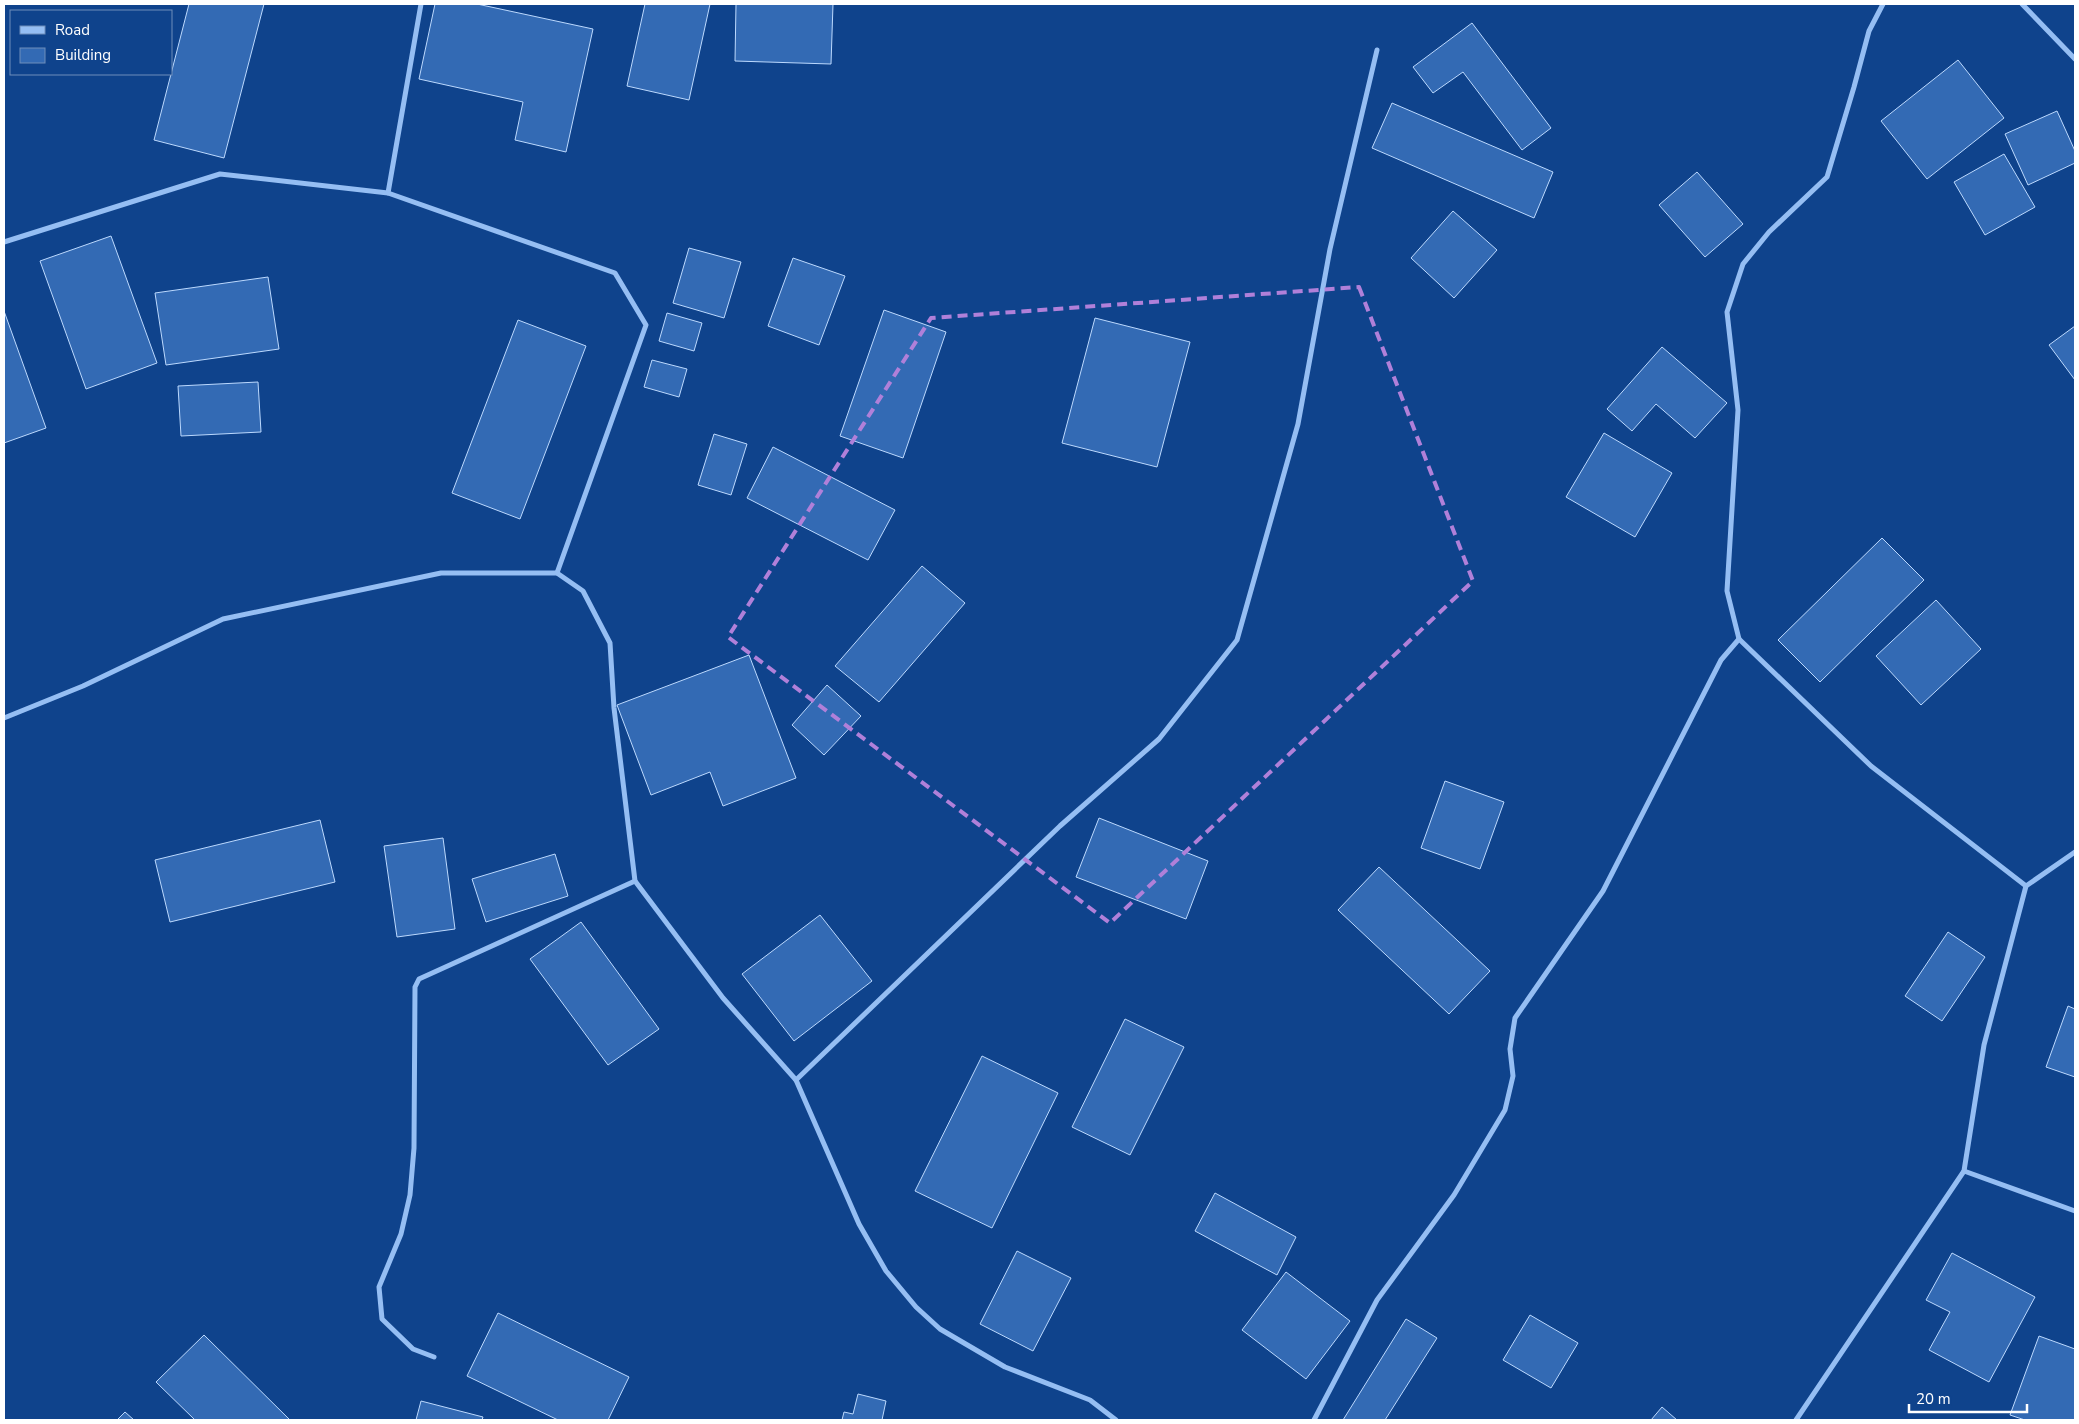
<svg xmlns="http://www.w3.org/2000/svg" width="2079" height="1424" font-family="'Nunito Sans',sans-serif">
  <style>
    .building { fill: #336ab4; stroke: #bcd9fe }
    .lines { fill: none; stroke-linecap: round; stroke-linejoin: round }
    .street { stroke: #95bef3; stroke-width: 5 }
    .marked { fill: none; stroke: #b080d9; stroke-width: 4; stroke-dasharray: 10 6; stroke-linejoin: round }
  </style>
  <rect width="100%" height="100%" fill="#0f438c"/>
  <g class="building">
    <polygon points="189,4 264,4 224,158 154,140"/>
    <polygon points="435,4 477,4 593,29 566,152 515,140 523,102 419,79"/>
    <polygon points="645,4 710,4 689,100 627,86"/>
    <polygon points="736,4 833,4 831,64 735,61"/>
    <polygon points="1472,23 1551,128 1522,150 1463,72 1433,93 1413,67"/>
    <polygon points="1958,60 2004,118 1927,179 1881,121"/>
    <polygon points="1392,103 1553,172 1534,218 1372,148"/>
    <polygon points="2057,111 2075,151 2075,163 2028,185 2005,134"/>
    <polygon points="2004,154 2035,207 1985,235 1954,182"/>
    <polygon points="1697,172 1743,224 1705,257 1659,205"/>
    <polygon points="1453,211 1497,250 1454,298 1411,258"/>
    <polygon points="111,236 157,363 86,389 40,261"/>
    <polygon points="689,248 741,262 724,318 673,303"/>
    <polygon points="793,258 845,276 819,345 768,326"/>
    <polygon points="268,277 279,349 166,365 155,293"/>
    <polygon points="884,310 946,332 903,458 840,436"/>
    <polygon points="4,311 46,428 4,443"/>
    <polygon points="667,313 702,323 694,351 659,341"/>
    <polygon points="1095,318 1190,342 1157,467 1062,443"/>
    <polygon points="518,320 586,346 520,519 452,493"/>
    <polygon points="2075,326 2075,380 2049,345"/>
    <polygon points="1662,347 1727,403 1695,438 1656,404 1632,431 1607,409"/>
    <polygon points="652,360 687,369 679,397 644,387"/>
    <polygon points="258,382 261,432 181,436 178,386"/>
    <polygon points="1604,433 1672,473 1635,537 1566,497"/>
    <polygon points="714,434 747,444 731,495 698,485"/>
    <polygon points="773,447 895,510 868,560 747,498"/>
    <polygon points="1882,538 1924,580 1820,682 1778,640"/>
    <polygon points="922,566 965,603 879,702 835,666"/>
    <polygon points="1936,600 1981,649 1921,705 1876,656"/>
    <polygon points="749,655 796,778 723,806 710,772 651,795 617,705"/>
    <polygon points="827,685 861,716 824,755 792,725"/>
    <polygon points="1445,781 1504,802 1480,869 1421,848"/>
    <polygon points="1099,818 1208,861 1186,919 1076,877"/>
    <polygon points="320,820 335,882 170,922 155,860"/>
    <polygon points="443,838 455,929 397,937 384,846"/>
    <polygon points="555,854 568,896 486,922 472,879"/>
    <polygon points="1379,867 1490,971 1449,1014 1338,910"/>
    <polygon points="820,915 872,981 794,1041 742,974"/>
    <polygon points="581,922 659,1029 608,1065 530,959"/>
    <polygon points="1948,932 1985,957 1942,1021 1905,996"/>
    <polygon points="2068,1006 2075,1009 2075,1077 2046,1067"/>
    <polygon points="1125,1019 1184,1047 1130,1155 1072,1127"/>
    <polygon points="982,1056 1058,1093 992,1228 915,1191"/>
    <polygon points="1215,1193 1296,1237 1277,1275 1195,1231"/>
    <polygon points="1017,1251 1071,1278 1033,1351 980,1324"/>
    <polygon points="1952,1253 2035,1297 1989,1382 1929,1350 1950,1312 1926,1300"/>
    <polygon points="1286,1272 1350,1321 1306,1379 1242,1330"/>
    <polygon points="498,1313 629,1377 608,1420 558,1420 467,1376"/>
    <polygon points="1530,1315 1578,1343 1551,1388 1503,1360"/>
    <polygon points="1406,1319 1437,1338 1385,1420 1343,1420"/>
    <polygon points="204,1335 290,1420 195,1420 156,1382"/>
    <polygon points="2039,1336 2075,1349 2075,1420 2025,1420 2010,1415"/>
    <polygon points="858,1394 886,1401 882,1420 842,1420 844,1412 853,1414"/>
    <polygon points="421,1401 483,1417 482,1420 416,1420"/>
    <polygon points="1662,1407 1677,1420 1651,1420"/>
    <polygon points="125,1412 134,1420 117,1420"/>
  </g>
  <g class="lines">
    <g class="street">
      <polyline points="2022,4 2075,59"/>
      <polyline points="388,193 615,273 646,325 557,573"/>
      <polyline points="4,242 220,174 388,193 421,4"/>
      <polyline points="1739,639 1727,591 1738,410 1727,312 1743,264 1769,232 1827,177 1854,87 1869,31 1883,4"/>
      <polyline points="4,718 83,686 223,619 441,573 557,573 583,591 610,643 614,708 635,881 723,998 796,1080 1060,826 1159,739 1237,640 1298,424 1330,249 1377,50"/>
      <polyline points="796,1080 859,1224 886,1271 916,1307 940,1329 1005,1367 1090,1400 1116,1420"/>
      <polyline points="1964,1171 2075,1211"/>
      <polyline points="434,1357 413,1349 382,1319 379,1287 401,1234 410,1195 414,1148 415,987 419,979 635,881"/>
      <polyline points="1314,1420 1377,1300 1454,1195 1505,1110 1513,1076 1510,1049 1515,1018 1603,891 1721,660 1739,639 1871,766 2026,886"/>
      <polyline points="1796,1420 1964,1171 1984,1045 2026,886 2075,852"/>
    </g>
  </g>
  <path class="marked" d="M1359,287L1473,581L1110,923L728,637L931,318Z"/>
  <rect width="2079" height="1424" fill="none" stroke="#ffffff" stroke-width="10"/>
  <rect x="10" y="10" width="162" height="65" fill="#0f438c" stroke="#6f8eba"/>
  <rect x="20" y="26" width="25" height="8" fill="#95bef3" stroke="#6f8eba"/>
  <text x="55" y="35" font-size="15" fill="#ffffff">Road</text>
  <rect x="20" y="48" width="25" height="15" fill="#336ab4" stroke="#6f8eba"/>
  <text x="55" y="60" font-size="15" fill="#ffffff">Building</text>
  <path d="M1909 1404v8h118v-8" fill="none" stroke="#ffffff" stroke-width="2.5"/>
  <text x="1916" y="1404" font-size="15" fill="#ffffff" stroke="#0f438c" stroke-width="4" paint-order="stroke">20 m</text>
</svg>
